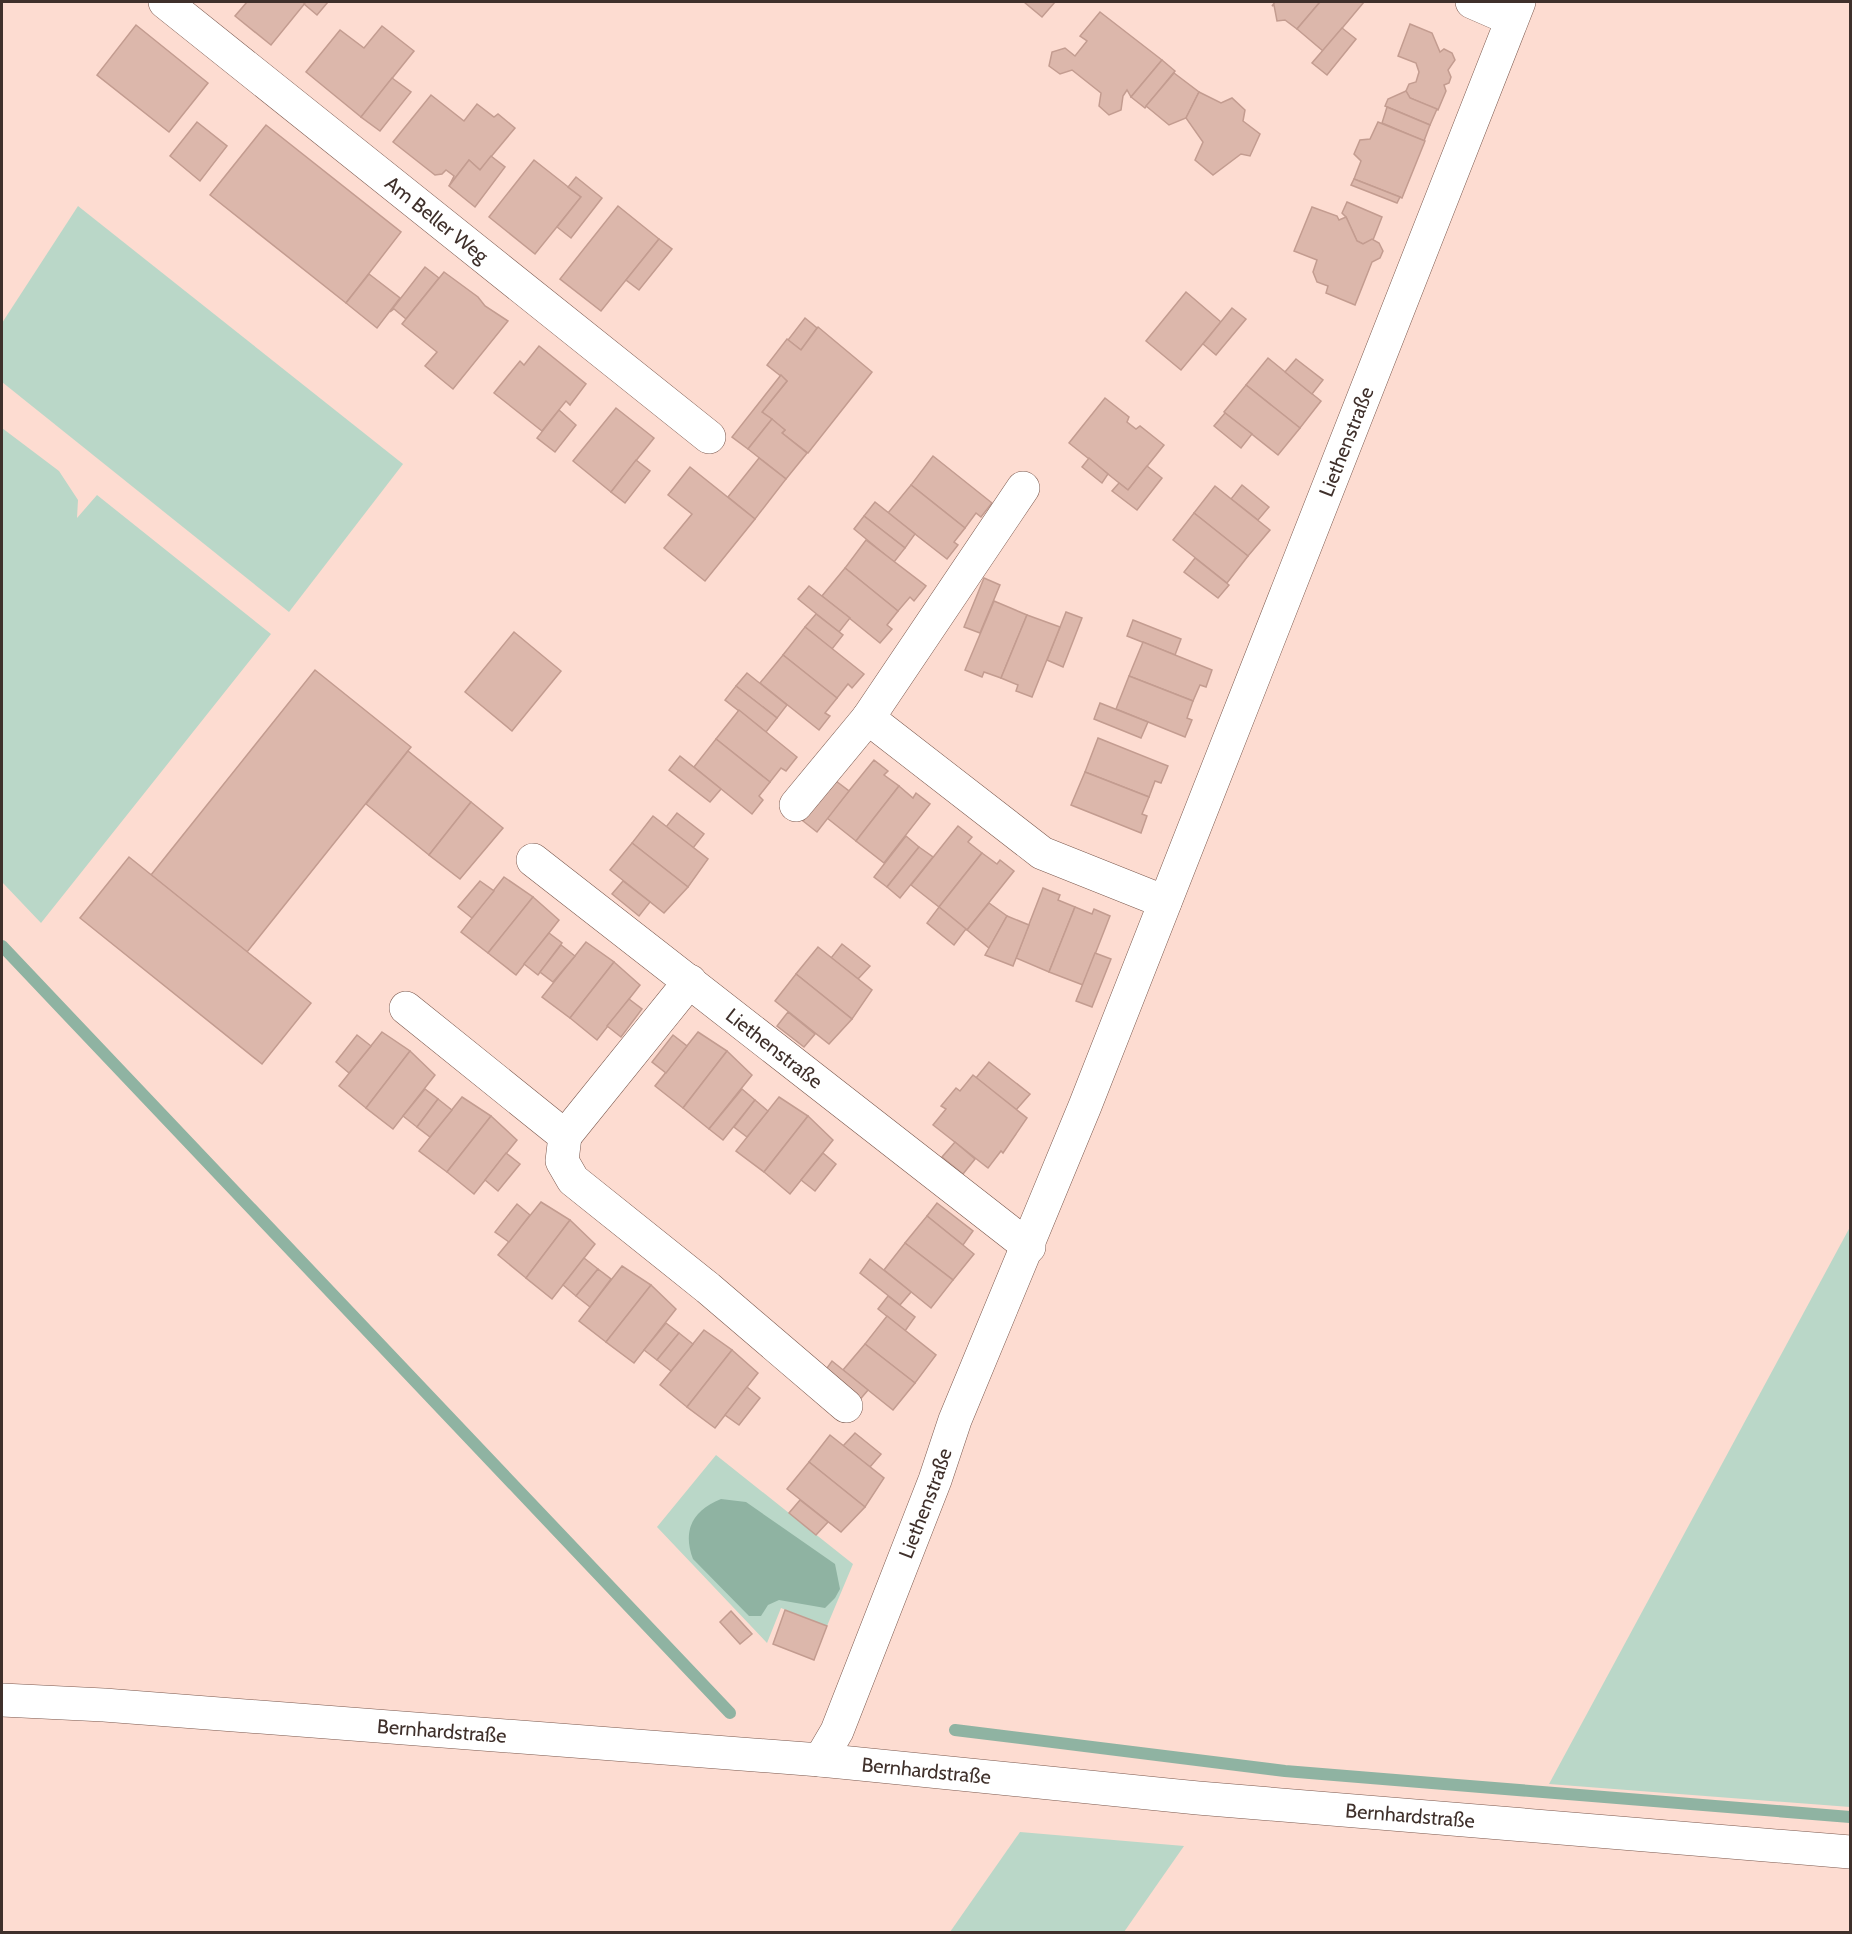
<svg xmlns="http://www.w3.org/2000/svg" width="1852" height="1934" font-family="Cabin,sans-serif">
  <style>
    .green { fill: #bad7c8 }
    .water { fill: #8fb3a2 }
    .lines { fill: none; stroke-linecap: round; stroke-linejoin: round }
    .stream { stroke: #8fb3a2; stroke-width: 12 }
    .building { fill: #dcb7ab; stroke: #c39c90; stroke-width: 1.5 }
    .street-casing { stroke: #7b584d; stroke-width: 34 }
    .secondary-casing { stroke: #7b584d; stroke-width: 34 }
    .street { stroke: #fff; stroke-width: 33 }
    .secondary { stroke: #fff; stroke-width: 33 }
    .labels { text-anchor: middle; dominant-baseline: central; stroke-width: 5; stroke-linejoin: round; paint-order: stroke }
    .street-label { font-size: 20px; fill: #3f302b; stroke: #fff }
  </style>
  <rect width="100%" height="100%" fill="#fddcd1"/>
  <g class="green">
    <polygon points="78,206 403,464 289,612 2,382 2,323"/>
    <polygon points="2,428 59,471 78,500 77,518 97,495 271,634 41,923 2,882"/>
    <polygon points="1850,1227 1850,1807 1549,1784"/>
    <polygon points="716,1455 853,1564 827,1626 781,1608 767,1643 657,1527"/>
    <polygon points="1020,1832 1184,1846 1124,1932 950,1932"/>
  </g>
  <path class="water" d="M721,1499L746,1502L835,1564L840,1589L835,1598L825,1608L779,1600L768,1605L761,1616H749L693,1559C682,1530 693,1510 721,1499Z"/>
  <g class="lines">
    <g class="stream">
      <polyline points="2,946 730,1713"/>
      <polyline points="955,1730 1285,1771 1850,1817"/>
    </g>
  </g>
  <g class="building">
    <polygon points="247,2 306,2 271,45 235,16"/>
    <polygon points="306,2 328,2 317,15 304,4"/>
    <polygon points="1024,2 1055,2 1042,17"/>
    <polygon points="1275,2 1320,2 1297,29 1285,20 1277,21 1274,5 1272,6"/>
    <polygon points="1320,2 1364,2 1323,51 1297,29"/>
    <polygon points="1100,12 1162,60 1131,97 1127,90 1123,96 1121,110 1109,115 1099,106 1101,93 1072,70 1060,74 1049,66 1052,52 1065,48 1075,56 1087,41 1080,36"/>
    <polygon points="1410,24 1432,33 1440,52 1444,49 1452,53 1455,60 1448,70 1451,77 1449,83 1444,85 1446,91 1438,110 1410,98 1406,91 1409,84 1416,82 1419,72 1416,63 1398,56"/>
    <polygon points="136,25 208,83 169,132 97,75"/>
    <polygon points="382,26 414,51 361,117 306,72 340,30 364,48"/>
    <polygon points="1342,28 1356,39 1327,75 1312,63"/>
    <polygon points="1162,60 1175,71 1145,108 1131,97"/>
    <polygon points="1174,73 1199,92 1186,118 1169,125 1146,106"/>
    <polygon points="392,78 411,92 380,131 361,117"/>
    <polygon points="1406,91 1410,98 1437,109 1430,125 1385,106 1388,99"/>
    <polygon points="1199,92 1221,103 1232,98 1245,110 1243,121 1260,134 1250,156 1241,154 1213,175 1195,160 1203,142 1186,118"/>
    <polygon points="431,95 464,121 477,104 494,117 498,114 515,128 480,170 469,160 449,186 454,176 446,170 442,174 435,175 393,142"/>
    <polygon points="1387,107 1430,125 1424,141 1382,123"/>
    <polygon points="197,122 227,146 200,181 170,156"/>
    <polygon points="1378,122 1425,141 1402,198 1354,179 1361,161 1354,154 1360,140 1370,139"/>
    <polygon points="266,125 401,232 346,303 210,195"/>
    <polygon points="491,156 505,167 475,207 449,186 469,160 480,170"/>
    <polygon points="534,160 581,197 535,254 489,217"/>
    <polygon points="576,177 602,198 571,238 557,227 581,197 568,187"/>
    <polygon points="1354,179 1400,197 1397,203 1351,185"/>
    <polygon points="1347,202 1382,217 1373,240 1363,244 1357,241 1346,217 1342,213"/>
    <polygon points="618,206 659,239 601,311 560,279"/>
    <polygon points="1312,207 1337,216 1339,220 1346,217 1357,241 1363,244 1372,239 1379,243 1383,251 1380,258 1372,262 1355,305 1326,293 1328,286 1317,282 1313,272 1317,260 1294,251"/>
    <polygon points="659,239 672,249 639,290 626,280"/>
    <polygon points="425,267 439,278 406,319 394,309 390,312"/>
    <polygon points="444,272 478,297 485,306 508,321 453,389 425,366 437,352 402,324"/>
    <polygon points="369,274 400,298 377,328 346,303"/>
    <polygon points="1186,292 1221,322 1181,370 1146,341"/>
    <polygon points="1232,308 1246,319 1216,355 1203,344"/>
    <polygon points="805,318 817,328 801,350 788,340"/>
    <polygon points="818,327 872,372 808,453 782,433 785,430 762,412 787,381 767,365 787,339 801,350"/>
    <polygon points="539,346 586,384 570,405 566,401 542,431 494,393 520,361 524,365"/>
    <polygon points="1268,358 1321,401 1300,428 1246,385"/>
    <polygon points="1296,359 1323,380 1312,394 1285,372"/>
    <polygon points="781,375 787,381 762,412 772,419 748,449 732,437"/>
    <polygon points="1246,385 1300,428 1278,455 1224,412"/>
    <polygon points="1105,398 1129,417 1127,422 1136,429 1140,426 1164,445 1128,490 1069,443"/>
    <polygon points="616,408 654,438 611,492 573,461"/>
    <polygon points="559,410 576,425 555,452 537,438"/>
    <polygon points="1225,413 1252,434 1241,448 1214,426"/>
    <polygon points="772,419 785,430 782,433 807,453 786,479 748,449"/>
    <polygon points="933,456 992,503 981,517 976,513 965,528 911,485"/>
    <polygon points="759,458 786,479 755,519 728,497"/>
    <polygon points="1089,458 1108,474 1102,483 1082,467"/>
    <polygon points="636,460 650,471 625,503 611,492"/>
    <polygon points="1147,466 1162,478 1137,510 1112,491 1119,483 1128,490"/>
    <polygon points="690,467 755,519 705,581 664,548 692,514 668,495"/>
    <polygon points="911,485 965,528 954,542 958,545 947,559 888,513"/>
    <polygon points="1242,485 1269,507 1258,520 1231,499"/>
    <polygon points="1215,486 1270,530 1248,556 1194,513"/>
    <polygon points="875,502 915,534 905,548 864,516"/>
    <polygon points="1194,513 1248,556 1227,583 1173,540"/>
    <polygon points="864,516 905,548 894,562 854,529"/>
    <polygon points="866,540 926,586 914,601 910,597 898,611 845,568"/>
    <polygon points="1195,558 1229,585 1218,598 1184,572"/>
    <polygon points="845,568 898,611 887,625 892,629 880,643 822,596"/>
    <polygon points="984,578 1000,585 980,633 964,627"/>
    <polygon points="809,586 850,618 839,632 798,599"/>
    <polygon points="994,601 1027,615 1001,678 984,672 982,677 965,670"/>
    <polygon points="1066,612 1082,618 1063,667 1047,660"/>
    <polygon points="816,614 843,635 832,649 805,627"/>
    <polygon points="1027,615 1060,627 1032,697 1016,691 1018,685 1001,678"/>
    <polygon points="1133,620 1181,639 1175,655 1127,636"/>
    <polygon points="805,627 864,674 852,688 848,684 837,698 783,655"/>
    <polygon points="514,632 561,671 512,731 465,692"/>
    <polygon points="1143,642 1212,670 1206,687 1200,685 1193,701 1129,676"/>
    <polygon points="783,655 837,698 825,713 830,716 819,730 760,683"/>
    <polygon points="315,670 411,747 247,952 151,875"/>
    <polygon points="747,673 787,705 777,718 736,686"/>
    <polygon points="1129,676 1193,701 1187,718 1192,720 1185,737 1116,709"/>
    <polygon points="736,686 777,718 766,732 725,700"/>
    <polygon points="1100,703 1148,722 1141,738 1094,719"/>
    <polygon points="739,710 797,757 786,771 781,768 770,782 716,739"/>
    <polygon points="1098,738 1168,766 1161,783 1155,781 1149,797 1085,772"/>
    <polygon points="716,739 770,782 759,796 763,800 752,814 694,767"/>
    <polygon points="408,751 471,802 429,855 366,804"/>
    <polygon points="680,756 721,789 710,802 669,770"/>
    <polygon points="874,760 888,771 884,775 899,786 856,841 827,818"/>
    <polygon points="1085,772 1149,797 1142,814 1147,816 1141,833 1071,805"/>
    <polygon points="836,781 849,791 817,832 803,821"/>
    <polygon points="899,786 913,798 916,793 930,804 884,863 856,841"/>
    <polygon points="471,802 503,828 460,879 429,855"/>
    <polygon points="677,813 704,834 693,848 666,827"/>
    <polygon points="653,816 708,859 688,887 632,843"/>
    <polygon points="958,826 972,837 968,842 982,853 939,907 911,885"/>
    <polygon points="906,836 919,847 887,887 874,877"/>
    <polygon points="632,843 688,887 664,913 610,870"/>
    <polygon points="919,847 933,857 900,898 887,887"/>
    <polygon points="982,853 997,864 1000,860 1014,871 967,930 939,907"/>
    <polygon points="129,857 311,1003 262,1064 80,918"/>
    <polygon points="504,877 533,897 488,953 461,932"/>
    <polygon points="480,881 494,891 472,918 458,907"/>
    <polygon points="623,881 650,902 639,916 612,894"/>
    <polygon points="1043,888 1060,895 1058,900 1075,907 1049,972 1016,958"/>
    <polygon points="533,897 559,920 516,975 488,953"/>
    <polygon points="989,903 1007,916 989,948 967,930"/>
    <polygon points="939,907 966,929 954,945 927,923"/>
    <polygon points="1075,907 1092,914 1094,909 1110,916 1083,985 1049,972"/>
    <polygon points="1007,916 1029,925 1013,966 985,955"/>
    <polygon points="549,933 562,943 538,975 524,964"/>
    <polygon points="586,942 614,962 570,1018 542,997"/>
    <polygon points="842,944 870,966 858,979 831,958"/>
    <polygon points="561,945 575,956 553,982 540,972"/>
    <polygon points="818,947 872,990 852,1019 796,974"/>
    <polygon points="1095,953 1111,959 1092,1007 1076,1001"/>
    <polygon points="614,962 640,985 597,1040 570,1018"/>
    <polygon points="796,974 852,1019 829,1044 775,1001"/>
    <polygon points="629,999 642,1009 621,1037 607,1026"/>
    <polygon points="788,1012 815,1034 804,1047 777,1026"/>
    <polygon points="382,1032 410,1051 366,1108 339,1086"/>
    <polygon points="698,1032 727,1051 683,1108 655,1086"/>
    <polygon points="357,1035 371,1046 349,1073 336,1062"/>
    <polygon points="673,1035 687,1046 666,1073 652,1062"/>
    <polygon points="410,1051 435,1075 393,1129 366,1108"/>
    <polygon points="727,1051 752,1075 709,1129 683,1108"/>
    <polygon points="989,1062 1030,1094 1016,1110 976,1078"/>
    <polygon points="973,1075 1027,1118 1003,1153 1001,1151 988,1168 933,1125 946,1109 941,1106 956,1088 960,1091"/>
    <polygon points="425,1089 438,1099 417,1127 403,1116"/>
    <polygon points="742,1089 755,1100 723,1140 709,1129"/>
    <polygon points="462,1097 491,1116 447,1172 419,1151"/>
    <polygon points="779,1097 808,1116 764,1172 736,1151"/>
    <polygon points="438,1099 452,1110 430,1137 417,1127"/>
    <polygon points="755,1100 768,1111 747,1137 734,1127"/>
    <polygon points="491,1116 517,1140 474,1194 447,1172"/>
    <polygon points="808,1116 833,1140 790,1194 764,1172"/>
    <polygon points="955,1142 975,1159 963,1174 942,1157"/>
    <polygon points="506,1153 520,1164 498,1191 485,1180"/>
    <polygon points="823,1153 836,1164 815,1191 801,1180"/>
    <polygon points="541,1202 570,1220 526,1278 498,1255"/>
    <polygon points="937,1203 973,1231 963,1245 927,1216"/>
    <polygon points="517,1204 530,1215 509,1242 495,1232"/>
    <polygon points="927,1216 974,1254 953,1280 905,1243"/>
    <polygon points="570,1220 595,1244 552,1299 526,1278"/>
    <polygon points="905,1243 953,1280 931,1308 884,1270"/>
    <polygon points="584,1258 598,1269 576,1296 563,1285"/>
    <polygon points="870,1259 911,1292 900,1305 860,1273"/>
    <polygon points="622,1266 651,1285 606,1342 579,1321"/>
    <polygon points="598,1269 611,1279 590,1307 576,1296"/>
    <polygon points="651,1285 676,1309 634,1363 606,1342"/>
    <polygon points="888,1296 915,1317 905,1331 878,1309"/>
    <polygon points="887,1316 936,1355 915,1383 865,1344"/>
    <polygon points="666,1323 679,1333 657,1360 644,1350"/>
    <polygon points="704,1330 732,1350 687,1407 660,1385"/>
    <polygon points="679,1333 693,1344 671,1371 657,1360"/>
    <polygon points="865,1344 915,1383 893,1410 843,1370"/>
    <polygon points="732,1350 758,1373 715,1428 687,1407"/>
    <polygon points="832,1361 868,1390 857,1403 822,1375"/>
    <polygon points="747,1387 760,1398 739,1425 725,1415"/>
    <polygon points="855,1433 881,1454 870,1467 843,1446"/>
    <polygon points="830,1435 884,1478 865,1507 809,1462"/>
    <polygon points="809,1462 865,1507 841,1532 787,1489"/>
    <polygon points="800,1500 828,1522 816,1535 789,1513"/>
    <polygon points="785,1610 827,1626 814,1660 773,1644"/>
    <polygon points="731,1611 752,1634 740,1644 720,1622"/>
  </g>
  <g class="lines">
    <defs>
      <g id="street">
        <path id="s1" d="M165,2L709,437"/>
        <polyline points="1472,2 1511,19"/>
        <polyline points="1023,488 868,718 1042,853 1165,902"/>
        <polyline points="796,805 868,718"/>
        <path id="s2" d="M533,860L1029,1247"/>
        <polyline points="406,1008 565,1136 562,1161 573,1180 708,1288 846,1406"/>
        <polyline points="565,1136 690,981"/>
        <path id="s3" d="M820,1760L837,1731L935,1480L955,1420L1085,1106L1519,2"/>
      </g>
      <g id="secondary">
        <path id="s4" d="M2,1700L104,1705L820,1760L1198,1798L1850,1852"/>
      </g>
    </defs>
    <use href="#street" class="street-casing"/>
    <use href="#secondary" class="secondary-casing"/>
    <use href="#street" class="street"/>
    <use href="#secondary" class="secondary"/>
  </g>
  <g class="labels">
    <g class="street-label">
      <text stroke="none"><textPath href="#s1" startOffset="348">Am Beller Weg</textPath></text>
      <text stroke="none"><textPath href="#s3" startOffset="1420">Liethenstraße</textPath></text>
      <text stroke="none"><textPath href="#s2" startOffset="306">Liethenstraße</textPath></text>
      <text stroke="none"><textPath href="#s3" startOffset="278">Liethenstraße</textPath></text>
      <text stroke="none"><textPath href="#s4" startOffset="441">Bernhardstraße</textPath></text>
      <text stroke="none"><textPath href="#s4" startOffset="927">Bernhardstraße</textPath></text>
      <text stroke="none"><textPath href="#s4" startOffset="1413">Bernhardstraße</textPath></text>
    </g>
  </g>
  <rect width="1852" height="1934" fill="none" stroke="#3f302b" stroke-width="6"/>
</svg>
